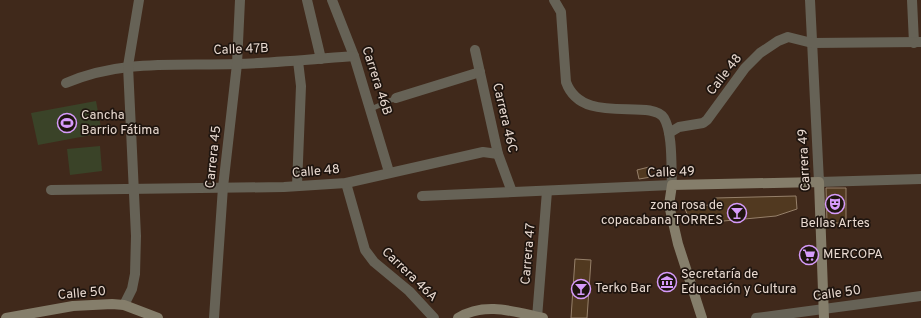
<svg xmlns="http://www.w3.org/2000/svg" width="921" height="318" font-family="Overpass,sans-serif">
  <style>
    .green { fill: #3a4328 }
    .building { fill: #513920; stroke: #96806a }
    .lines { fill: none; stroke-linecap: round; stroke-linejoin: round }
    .lane { stroke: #666256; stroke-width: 5 }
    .street { stroke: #666256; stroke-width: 10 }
    .secondary { stroke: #857e6b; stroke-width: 10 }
    .labels { text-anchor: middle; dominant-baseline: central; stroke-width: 3.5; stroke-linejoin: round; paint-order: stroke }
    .street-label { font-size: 13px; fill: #e9dad1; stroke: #1f150f }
    .poi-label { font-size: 13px; fill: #e9dad1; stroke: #1f150f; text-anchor: start }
  </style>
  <rect width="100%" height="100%" fill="#40291b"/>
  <g class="green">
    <polygon points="96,101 102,133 38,145 31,113"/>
    <polygon points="100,146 102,171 70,175 67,149"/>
  </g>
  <g class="building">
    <polygon points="649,167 651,177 639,179 637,170"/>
    <polygon points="826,188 846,188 846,223 827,223"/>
    <polygon points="796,196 797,209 776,216 692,224 684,207 710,205 715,198"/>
    <polygon points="575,259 591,260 587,318 571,318"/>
  </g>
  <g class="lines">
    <polyline class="lane" points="371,109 396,98"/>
    <g class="street">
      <polyline points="307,0 321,59"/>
      <polyline points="332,0 354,56 389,172"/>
      <polyline points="810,0 819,182 921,179"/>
      <polyline points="912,0 914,43"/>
      <polyline points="475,50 498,154 512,192"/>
      <path d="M66,83C122,59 177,66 236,64C276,63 315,59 354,56"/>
      <polyline points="396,98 480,72"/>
      <polyline points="669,133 679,127 703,123 707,120 745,68 760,53 778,41 788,37 812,43 921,42"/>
      <polyline points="346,183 365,250 374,262 409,291 434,318"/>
      <polyline points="297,186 301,86 298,61"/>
      <polyline points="51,190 284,187 346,183 483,152 498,154"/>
      <path d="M422,196L672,185C671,167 673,133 664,118C650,97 582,127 566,82L561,12L554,0"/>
      <polyline points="124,305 132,289 135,274 136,236 128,66 139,0"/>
      <polyline points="214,318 223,187 237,64 240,0"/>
      <polyline points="537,318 547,191"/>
      <polyline points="756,318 921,296"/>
    </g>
    <g class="secondary">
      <polyline points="6,318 73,306 112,304 124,305 158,318"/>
      <path d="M458,318C485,301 515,312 543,318"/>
      <polyline points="702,318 678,244 669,205 672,185 819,182 824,318"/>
    </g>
  </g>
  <defs>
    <symbol id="stadium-ring" viewBox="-11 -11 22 22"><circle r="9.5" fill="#1f150f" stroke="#d69bfa" stroke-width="1.5"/><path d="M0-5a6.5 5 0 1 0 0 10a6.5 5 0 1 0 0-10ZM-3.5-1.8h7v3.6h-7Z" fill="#d69bfa"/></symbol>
    <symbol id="theatre-ring" viewBox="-11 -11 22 22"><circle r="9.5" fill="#1f150f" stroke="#d69bfa" stroke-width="1.5"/><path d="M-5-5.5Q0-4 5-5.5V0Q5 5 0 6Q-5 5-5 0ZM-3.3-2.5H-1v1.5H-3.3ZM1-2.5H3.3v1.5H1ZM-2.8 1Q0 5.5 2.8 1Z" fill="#d69bfa"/></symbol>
    <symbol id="bar-ring" viewBox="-11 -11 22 22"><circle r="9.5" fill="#1f150f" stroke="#d69bfa" stroke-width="1.5"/><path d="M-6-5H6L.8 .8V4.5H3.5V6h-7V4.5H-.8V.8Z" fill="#d69bfa"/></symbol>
    <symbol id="supermarket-ring" viewBox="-11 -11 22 22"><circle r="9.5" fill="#1f150f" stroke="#d69bfa" stroke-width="1.5"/><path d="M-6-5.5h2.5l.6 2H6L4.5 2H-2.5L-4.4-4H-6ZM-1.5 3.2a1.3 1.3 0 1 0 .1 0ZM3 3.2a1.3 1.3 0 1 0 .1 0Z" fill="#d69bfa"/></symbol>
    <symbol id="museum-ring" viewBox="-11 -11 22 22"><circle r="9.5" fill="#1f150f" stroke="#d69bfa" stroke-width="1.5"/><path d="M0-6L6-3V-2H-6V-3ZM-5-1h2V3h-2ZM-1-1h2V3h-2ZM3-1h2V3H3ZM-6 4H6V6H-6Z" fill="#d69bfa"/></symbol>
  </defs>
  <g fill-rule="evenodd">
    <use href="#stadium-ring" x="56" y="112" width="22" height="22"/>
    <use href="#theatre-ring" x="824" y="193" width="22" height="22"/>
    <use href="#bar-ring" x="726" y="202" width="22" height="22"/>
    <use href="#supermarket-ring" x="798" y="244" width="22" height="22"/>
    <use href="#museum-ring" x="656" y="271" width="22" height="22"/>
    <use href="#bar-ring" x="570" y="278" width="22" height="22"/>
  </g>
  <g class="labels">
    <g class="street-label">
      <text transform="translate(241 50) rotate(-2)">Calle 47B</text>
      <text transform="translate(725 75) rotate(-52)">Calle 48</text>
      <text transform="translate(376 81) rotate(72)">Carrera 46B</text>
      <text transform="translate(504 118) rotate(77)">Carrera 46C</text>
      <text transform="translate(214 157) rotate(-84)">Carrera 45</text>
      <text transform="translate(805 160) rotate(-93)">Carrera 49</text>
      <text transform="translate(316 172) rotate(-5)">Calle 48</text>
      <text transform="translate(671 173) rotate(-2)">Calle 49</text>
      <text transform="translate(529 254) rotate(-85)">Carrera 47</text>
      <text transform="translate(409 275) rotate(44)">Carrera 46A</text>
      <text transform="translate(82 294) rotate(-5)">Calle 50</text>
      <text transform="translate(837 294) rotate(-8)">Calle 50</text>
    </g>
    <g class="poi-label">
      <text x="81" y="116">Cancha<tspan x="81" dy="15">Barrio Fátima</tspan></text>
      <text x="723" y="206" text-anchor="end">zona rosa de<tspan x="723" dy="15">copacabana TORRES</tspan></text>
      <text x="835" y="224" text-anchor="middle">Bellas Artes</text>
      <text x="823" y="255">MERCOPA</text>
      <text x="681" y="275">Secretaría de<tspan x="681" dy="15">Educación y Cultura</tspan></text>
      <text x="595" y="289">Terko Bar</text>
    </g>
  </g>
</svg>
